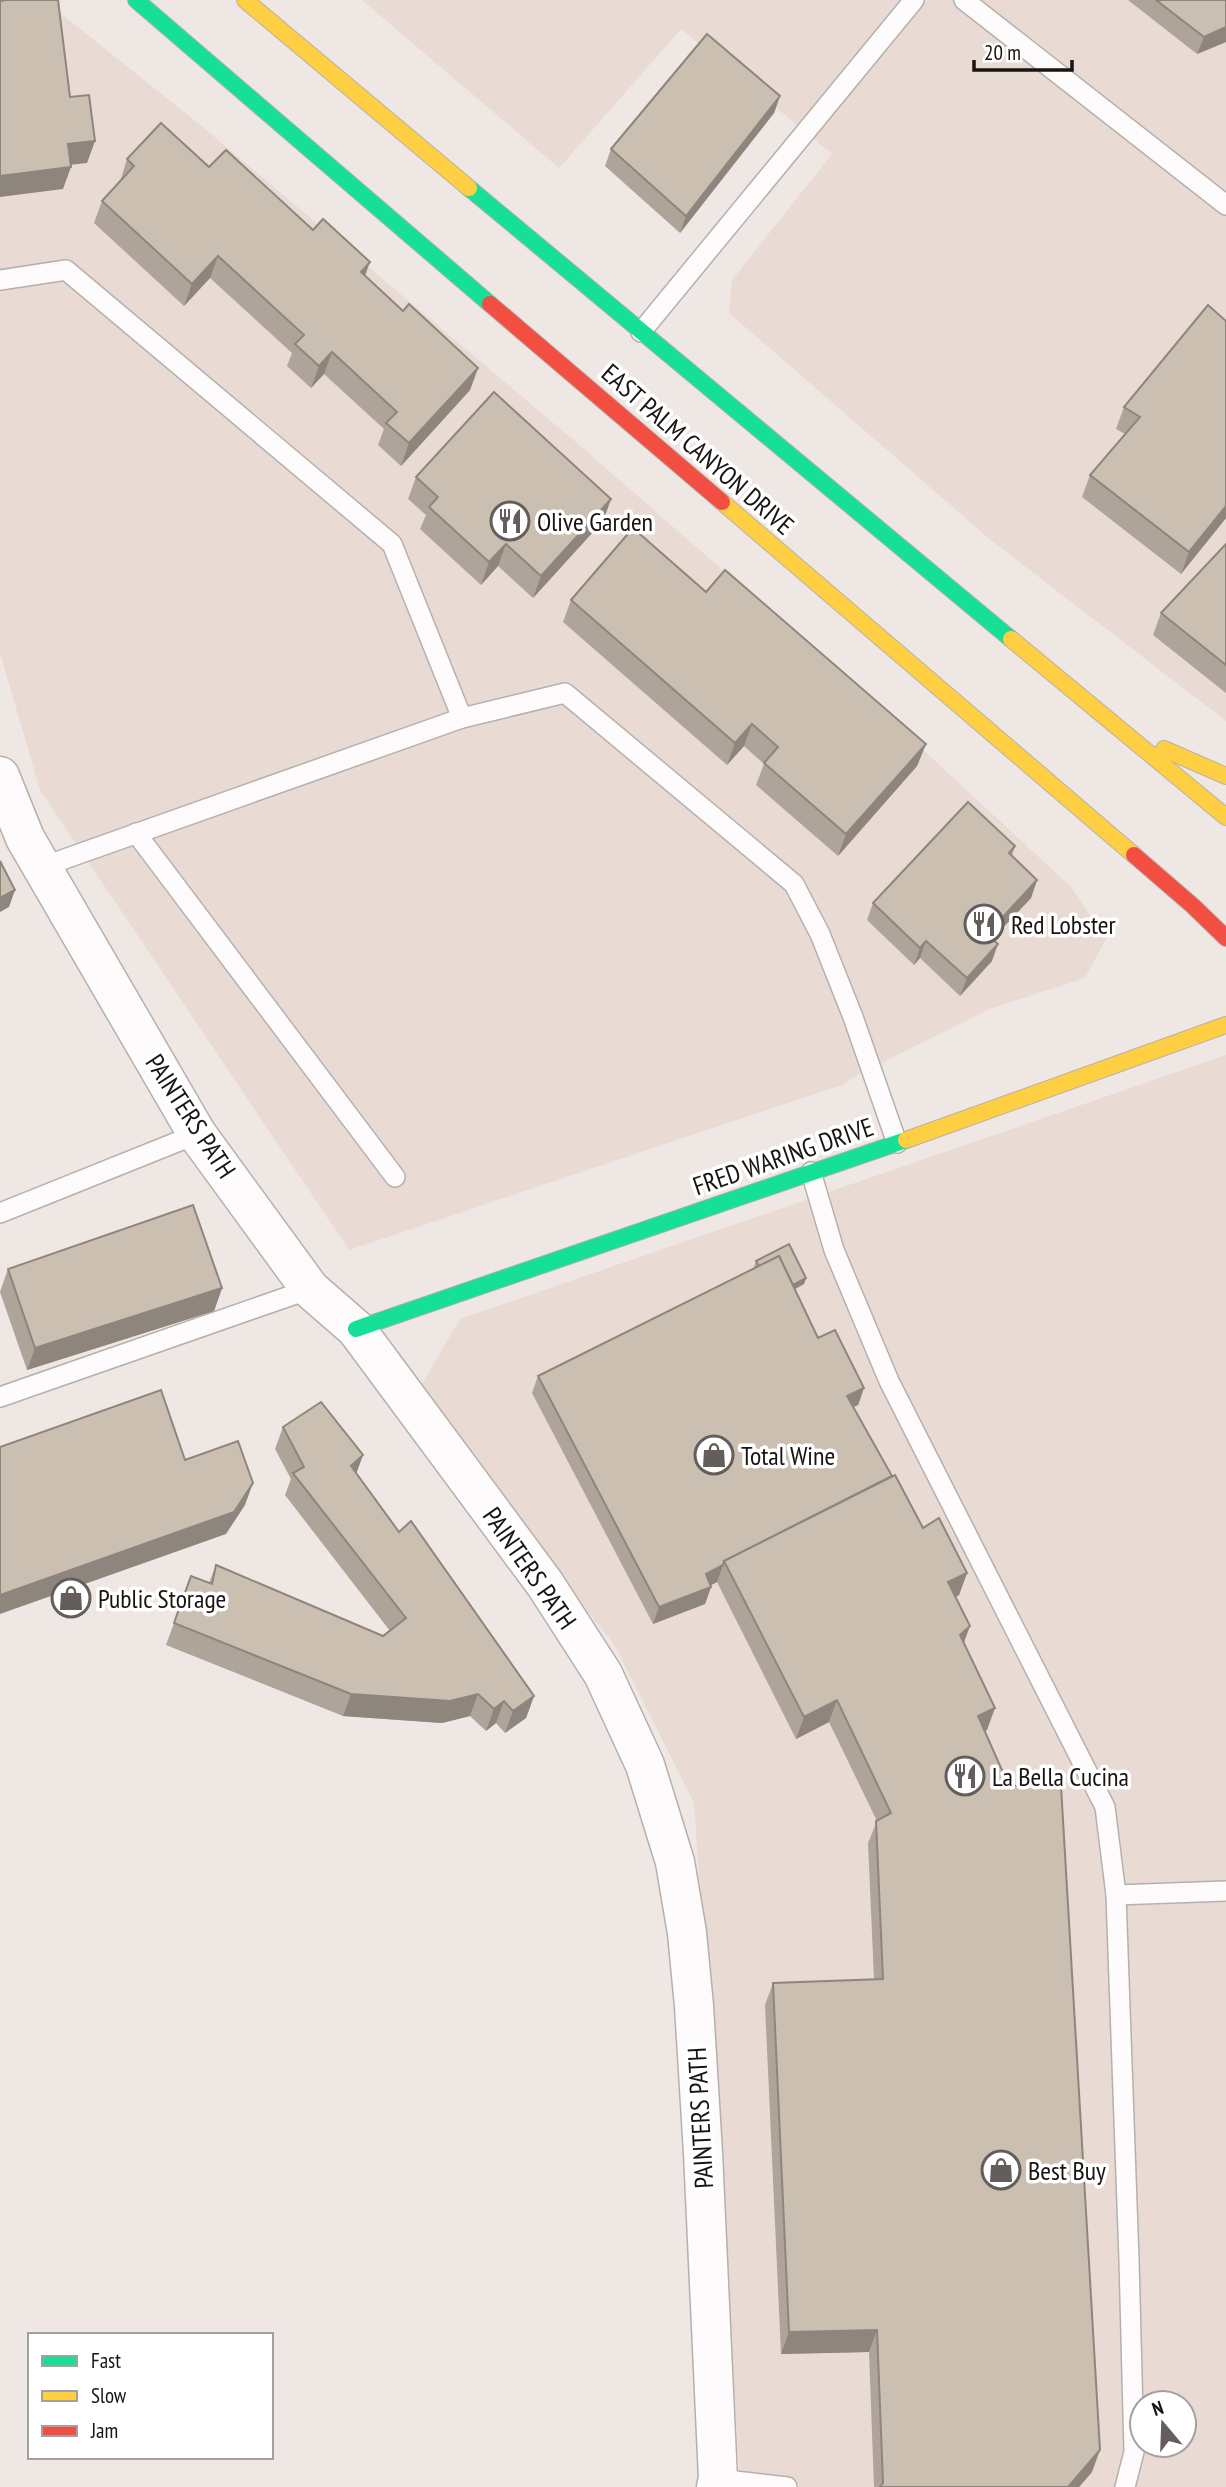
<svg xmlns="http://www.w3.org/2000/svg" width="1226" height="2487" font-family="'PT Sans Narrow',sans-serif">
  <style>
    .built { fill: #e9dbd3; fill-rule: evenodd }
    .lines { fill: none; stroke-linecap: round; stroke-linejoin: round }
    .lane-casing { stroke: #b6b0ad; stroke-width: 22 }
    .street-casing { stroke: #b6b0ad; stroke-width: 41 }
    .fast-casing { stroke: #b6b0ad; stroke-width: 18 }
    .slow-casing { stroke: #b6b0ad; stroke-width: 18 }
    .jam-casing { stroke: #b6b0ad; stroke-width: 18 }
    .lane { stroke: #fdfbfb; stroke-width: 19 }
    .street { stroke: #fdfbfb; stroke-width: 38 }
    .fast { stroke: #16e098; stroke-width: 16 }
    .slow { stroke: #ffcf43; stroke-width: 16 }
    .jam { stroke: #f24e42; stroke-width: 16 }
    .wall { fill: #afa499 }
    .shaded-wall { fill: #8e867d }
    .building { fill: #cbbfb2; stroke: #8e867d; stroke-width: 2 }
    .labels { text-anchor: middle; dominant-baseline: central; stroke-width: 7; stroke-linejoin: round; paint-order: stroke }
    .street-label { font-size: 26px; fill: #181411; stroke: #fff }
    .poi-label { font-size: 26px; fill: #181411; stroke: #fff; text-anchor: start }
  </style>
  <rect width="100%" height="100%" fill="#efe7e4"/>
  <g class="built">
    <polygon points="0,0 44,0 198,123 584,449 839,672 1071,887 1106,939 1085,978 990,1009 859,1074 842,1085 349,1250 40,790 0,653"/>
    <polygon points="362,0 1226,0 1226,721 992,541 729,313 732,280 832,154 681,29 559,168"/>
    <path d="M1226,1055V2487H739L740,2479L694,1803L614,1644L414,1397L460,1319ZM1142,2403H1184V2445H1142Z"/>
  </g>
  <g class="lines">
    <defs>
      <g id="lane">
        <polyline points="964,0 1226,205"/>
        <polyline points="0,280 66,270 392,544 462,718"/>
        <polyline points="641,332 914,0"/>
        <polyline points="136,833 395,1177"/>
        <polyline points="42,867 462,718 565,693 794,884 820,934 853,1017 897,1143"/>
        <polyline points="811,1172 834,1250 889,1381 1105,1807 1116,1895 1129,2260 1134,2452 1125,2487"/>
        <polyline points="0,1213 197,1134"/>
        <polyline points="0,1397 310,1289"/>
        <polyline points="1116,1895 1226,1891"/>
        <polyline points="718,2479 787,2487"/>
      </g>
      <polyline id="street" points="0,776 25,838 197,1134 310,1289 356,1329 545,1584 603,1674 645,1765 675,1862 687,1933 694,2006 703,2153 718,2479 716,2487"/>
      <g id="fast">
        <polyline points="136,0 490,304"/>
        <polyline points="469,188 1011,639"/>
        <polyline points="356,1329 906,1140"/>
      </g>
      <g id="slow">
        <polyline points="245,0 469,188"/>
        <polyline points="722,502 1134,855"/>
        <polyline points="1011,639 1226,817"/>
        <polyline points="1164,749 1226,776"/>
        <polyline points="906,1140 1226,1025"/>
      </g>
      <g id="jam">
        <polyline points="490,304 722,502"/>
        <polyline points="1134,855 1193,906 1226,938"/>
      </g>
    </defs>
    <use href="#lane" class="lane-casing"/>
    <use href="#street" class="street-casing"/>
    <use href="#fast" class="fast-casing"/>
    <use href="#slow" class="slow-casing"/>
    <use href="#jam" class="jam-casing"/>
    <use href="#lane" class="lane"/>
    <use href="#street" class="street"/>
    <use href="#fast" class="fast"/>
    <use href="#slow" class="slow"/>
    <use href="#jam" class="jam"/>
  </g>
  <g class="wall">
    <polygon points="1128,0 1226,0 1226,42 1197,54"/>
    <polygon points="780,96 774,113 680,233 605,166 611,149"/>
    <polygon points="127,159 209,167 313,230 365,275 403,311 478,368 470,390 401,466 378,445 384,429 324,374 311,388 287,366 292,353 210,278 184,306 94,223 102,201 120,182"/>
    <polygon points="1226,321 1226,518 1181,574 1082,497 1090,475 1125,434 1116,429 1124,407"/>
    <polygon points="416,477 611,499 603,521 533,598 498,566 481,585 420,529 426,515 408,499"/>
    <polygon points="1226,544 1226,693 1153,635 1161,613"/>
    <polygon points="706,592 926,744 917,766 838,856 756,785 764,764 744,746 727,765 563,622 571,600"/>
    <polygon points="1015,846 1012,856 1037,880 1031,898 992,939 992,961 960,996 920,958 914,965 867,920 873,903"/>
    <polygon points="756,1261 806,1278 804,1284 795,1289 818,1338 864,1388 858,1405 853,1407 892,1476 923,1528 967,1573 959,1595 956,1597 964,1643 987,1730 984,1731 1092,2472 1079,2487 874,2487 869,2352 781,2354 765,2005 773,1983 874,1979 868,1843 877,1821 829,1722 796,1739 717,1582 711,1585 711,1587 705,1604 653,1624 532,1393 538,1376 755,1268 754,1267"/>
    <polygon points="8,1269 222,1288 214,1311 27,1370 0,1292"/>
    <polygon points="283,1427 363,1455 356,1473 399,1532 534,1696 526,1718 505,1733 496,1723 486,1731 470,1716 442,1723 343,1716 166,1645 174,1623 209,1583 216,1565 383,1636 390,1631 285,1495 291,1479 275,1449"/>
  </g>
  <g class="shaded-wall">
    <polygon points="1226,27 1226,42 1197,54 1204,37"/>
    <polygon points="780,96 774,113 680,233 686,216"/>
    <polygon points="95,141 87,163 60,166 68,144"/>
    <polygon points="71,167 63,189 0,197 0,176"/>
    <polygon points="218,256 210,278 184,306 192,284"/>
    <polygon points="370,262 362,284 361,272"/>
    <polygon points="332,352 324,374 311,388 319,366"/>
    <polygon points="478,368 470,390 401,466 409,443"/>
    <polygon points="611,499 603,521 533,598 541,576"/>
    <polygon points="1226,506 1226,518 1181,574 1189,552"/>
    <polygon points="506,544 498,566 481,585 489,562"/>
    <polygon points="752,724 744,746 727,765 735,743"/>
    <polygon points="926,744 917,766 838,856 846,834"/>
    <polygon points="1037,880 1031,898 981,951 987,934"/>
    <polygon points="15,890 9,907 0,912 0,898"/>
    <polygon points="926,941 920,958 914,965 920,948"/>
    <polygon points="998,944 992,961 960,996 967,978"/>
    <polygon points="806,1278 804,1284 784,1295 786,1289"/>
    <polygon points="222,1288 214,1311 27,1370 35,1348"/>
    <polygon points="864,1388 858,1405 841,1413 847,1396"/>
    <polygon points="363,1455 355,1477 351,1466"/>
    <polygon points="253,1483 245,1505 226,1534 0,1614 0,1595"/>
    <polygon points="723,1565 717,1582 700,1591 706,1574"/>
    <polygon points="967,1573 959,1595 940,1604 948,1582"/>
    <polygon points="711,1587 705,1604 653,1624 659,1607"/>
    <polygon points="970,1626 962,1648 960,1635"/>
    <polygon points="351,1694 478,1694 470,1716 442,1723 343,1716"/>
    <polygon points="534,1696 526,1718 505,1733 513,1711"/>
    <polygon points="837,1700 829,1722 796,1739 804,1717"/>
    <polygon points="504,1701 496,1723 486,1731 494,1709"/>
    <polygon points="995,1708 987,1730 970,1738 978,1716"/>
    <polygon points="877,2330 869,2352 781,2354 789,2332"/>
    <polygon points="1100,2450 1092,2472 1079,2487 1068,2487"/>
  </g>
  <g class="building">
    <polygon points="6,0 58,0 70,97 89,95 95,141 68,144 71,167 0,176 0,1"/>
    <polygon points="1156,0 1226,0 1226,27 1204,37"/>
    <polygon points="707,34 780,96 686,216 611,149"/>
    <polygon points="161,123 209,167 226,150 313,230 323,219 370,262 361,272 403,311 409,304 478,368 409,443 386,423 397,412 332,352 319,366 295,344 304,335 218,256 192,284 102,201 134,166 127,159"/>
    <polygon points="1208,305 1226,321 1226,506 1189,552 1090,475 1140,417 1124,407"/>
    <polygon points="494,392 611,499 541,576 506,544 489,562 429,507 438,497 416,477"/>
    <polygon points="633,528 706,592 725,570 926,744 846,834 764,763 778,747 752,724 735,743 571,600"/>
    <polygon points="1226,544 1226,665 1161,613"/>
    <polygon points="968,802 1015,846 1009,853 1037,880 987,934 998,944 967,978 926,941 920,948 873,903"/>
    <polygon points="0,861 15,890 0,898"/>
    <polygon points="193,1205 222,1288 35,1348 8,1269"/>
    <polygon points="789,1244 806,1278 793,1285 779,1256 759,1266 756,1261"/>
    <polygon points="779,1256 818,1338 835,1330 864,1388 847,1396 892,1476 724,1561 723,1565 706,1574 711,1587 659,1607 538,1376"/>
    <polygon points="161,1390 185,1460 238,1441 253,1483 234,1512 0,1595 0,1447"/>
    <polygon points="321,1402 363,1455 351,1466 399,1532 411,1521 534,1696 513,1711 504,1701 494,1709 478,1694 450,1701 351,1694 174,1623 191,1576 212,1584 216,1565 383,1636 406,1618 293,1473 304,1467 283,1427"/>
    <polygon points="895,1475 923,1528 939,1518 967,1573 948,1582 970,1626 960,1635 995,1708 978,1716 1009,1786 1061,1786 1100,2450 1068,2487 880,2487 883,2483 877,2330 789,2332 773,1983 883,1979 876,1821 891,1813 837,1700 804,1717 724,1561"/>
  </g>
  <defs>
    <symbol id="restaurant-ring" viewBox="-11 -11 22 22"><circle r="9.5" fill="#fff" stroke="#635e5b" stroke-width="1.5"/><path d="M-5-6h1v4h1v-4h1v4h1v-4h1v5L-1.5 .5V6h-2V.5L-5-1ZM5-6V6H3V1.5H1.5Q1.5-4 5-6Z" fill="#635e5b"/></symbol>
    <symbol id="shop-ring" viewBox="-11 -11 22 22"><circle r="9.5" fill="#fff" stroke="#635e5b" stroke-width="1.5"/><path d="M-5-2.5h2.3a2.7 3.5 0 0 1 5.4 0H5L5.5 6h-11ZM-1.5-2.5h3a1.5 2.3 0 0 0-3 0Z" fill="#635e5b"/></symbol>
  </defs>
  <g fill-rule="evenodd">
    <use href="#restaurant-ring" x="488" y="499" width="44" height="44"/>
    <use href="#restaurant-ring" x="962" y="902" width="44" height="44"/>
    <use href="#shop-ring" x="692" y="1433" width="44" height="44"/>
    <use href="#shop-ring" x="49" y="1576" width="44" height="44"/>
    <use href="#restaurant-ring" x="943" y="1754" width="44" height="44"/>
    <use href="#shop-ring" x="979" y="2148" width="44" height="44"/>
  </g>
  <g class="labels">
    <g class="street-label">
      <text transform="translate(698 449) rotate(41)">EAST PALM CANYON DRIVE</text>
      <text transform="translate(191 1116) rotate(57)">PAINTERS PATH</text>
      <text transform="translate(783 1156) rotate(-19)">FRED WARING DRIVE</text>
      <text transform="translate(530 1568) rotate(55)">PAINTERS PATH</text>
      <text transform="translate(700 2118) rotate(-93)">PAINTERS PATH</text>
    </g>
    <g class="poi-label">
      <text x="537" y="521">Olive Garden</text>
      <text x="1011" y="924">Red Lobster</text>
      <text x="741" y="1455">Total Wine</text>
      <text x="98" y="1598">Public Storage</text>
      <text x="992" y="1776">La Bella Cucina</text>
      <text x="1028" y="2170">Best Buy</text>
    </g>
  </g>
  <rect x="28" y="2333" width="245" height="126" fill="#ffffff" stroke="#a3a1a0" stroke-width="2"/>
  <rect x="42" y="2356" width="35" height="10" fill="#16e098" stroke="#a3a1a0" stroke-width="2"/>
  <text x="91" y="2368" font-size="21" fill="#181411">Fast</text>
  <rect x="42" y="2391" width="35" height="10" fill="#ffcf43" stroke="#a3a1a0" stroke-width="2"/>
  <text x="91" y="2403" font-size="21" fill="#181411">Slow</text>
  <rect x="42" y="2426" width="35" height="10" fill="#f24e42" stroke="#a3a1a0" stroke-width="2"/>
  <text x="91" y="2438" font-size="21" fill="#181411">Jam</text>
  <g transform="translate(1163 2424) rotate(341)"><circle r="33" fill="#ffffff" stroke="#a3a1a0" stroke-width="2"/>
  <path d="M0-5L12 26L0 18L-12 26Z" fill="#635e5b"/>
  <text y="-10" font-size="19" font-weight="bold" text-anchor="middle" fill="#181411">N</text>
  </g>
  <path d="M974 60v10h98v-10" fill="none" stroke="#181411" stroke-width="3.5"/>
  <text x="984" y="60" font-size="21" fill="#181411" stroke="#ffffff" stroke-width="5" paint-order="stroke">20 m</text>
</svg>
